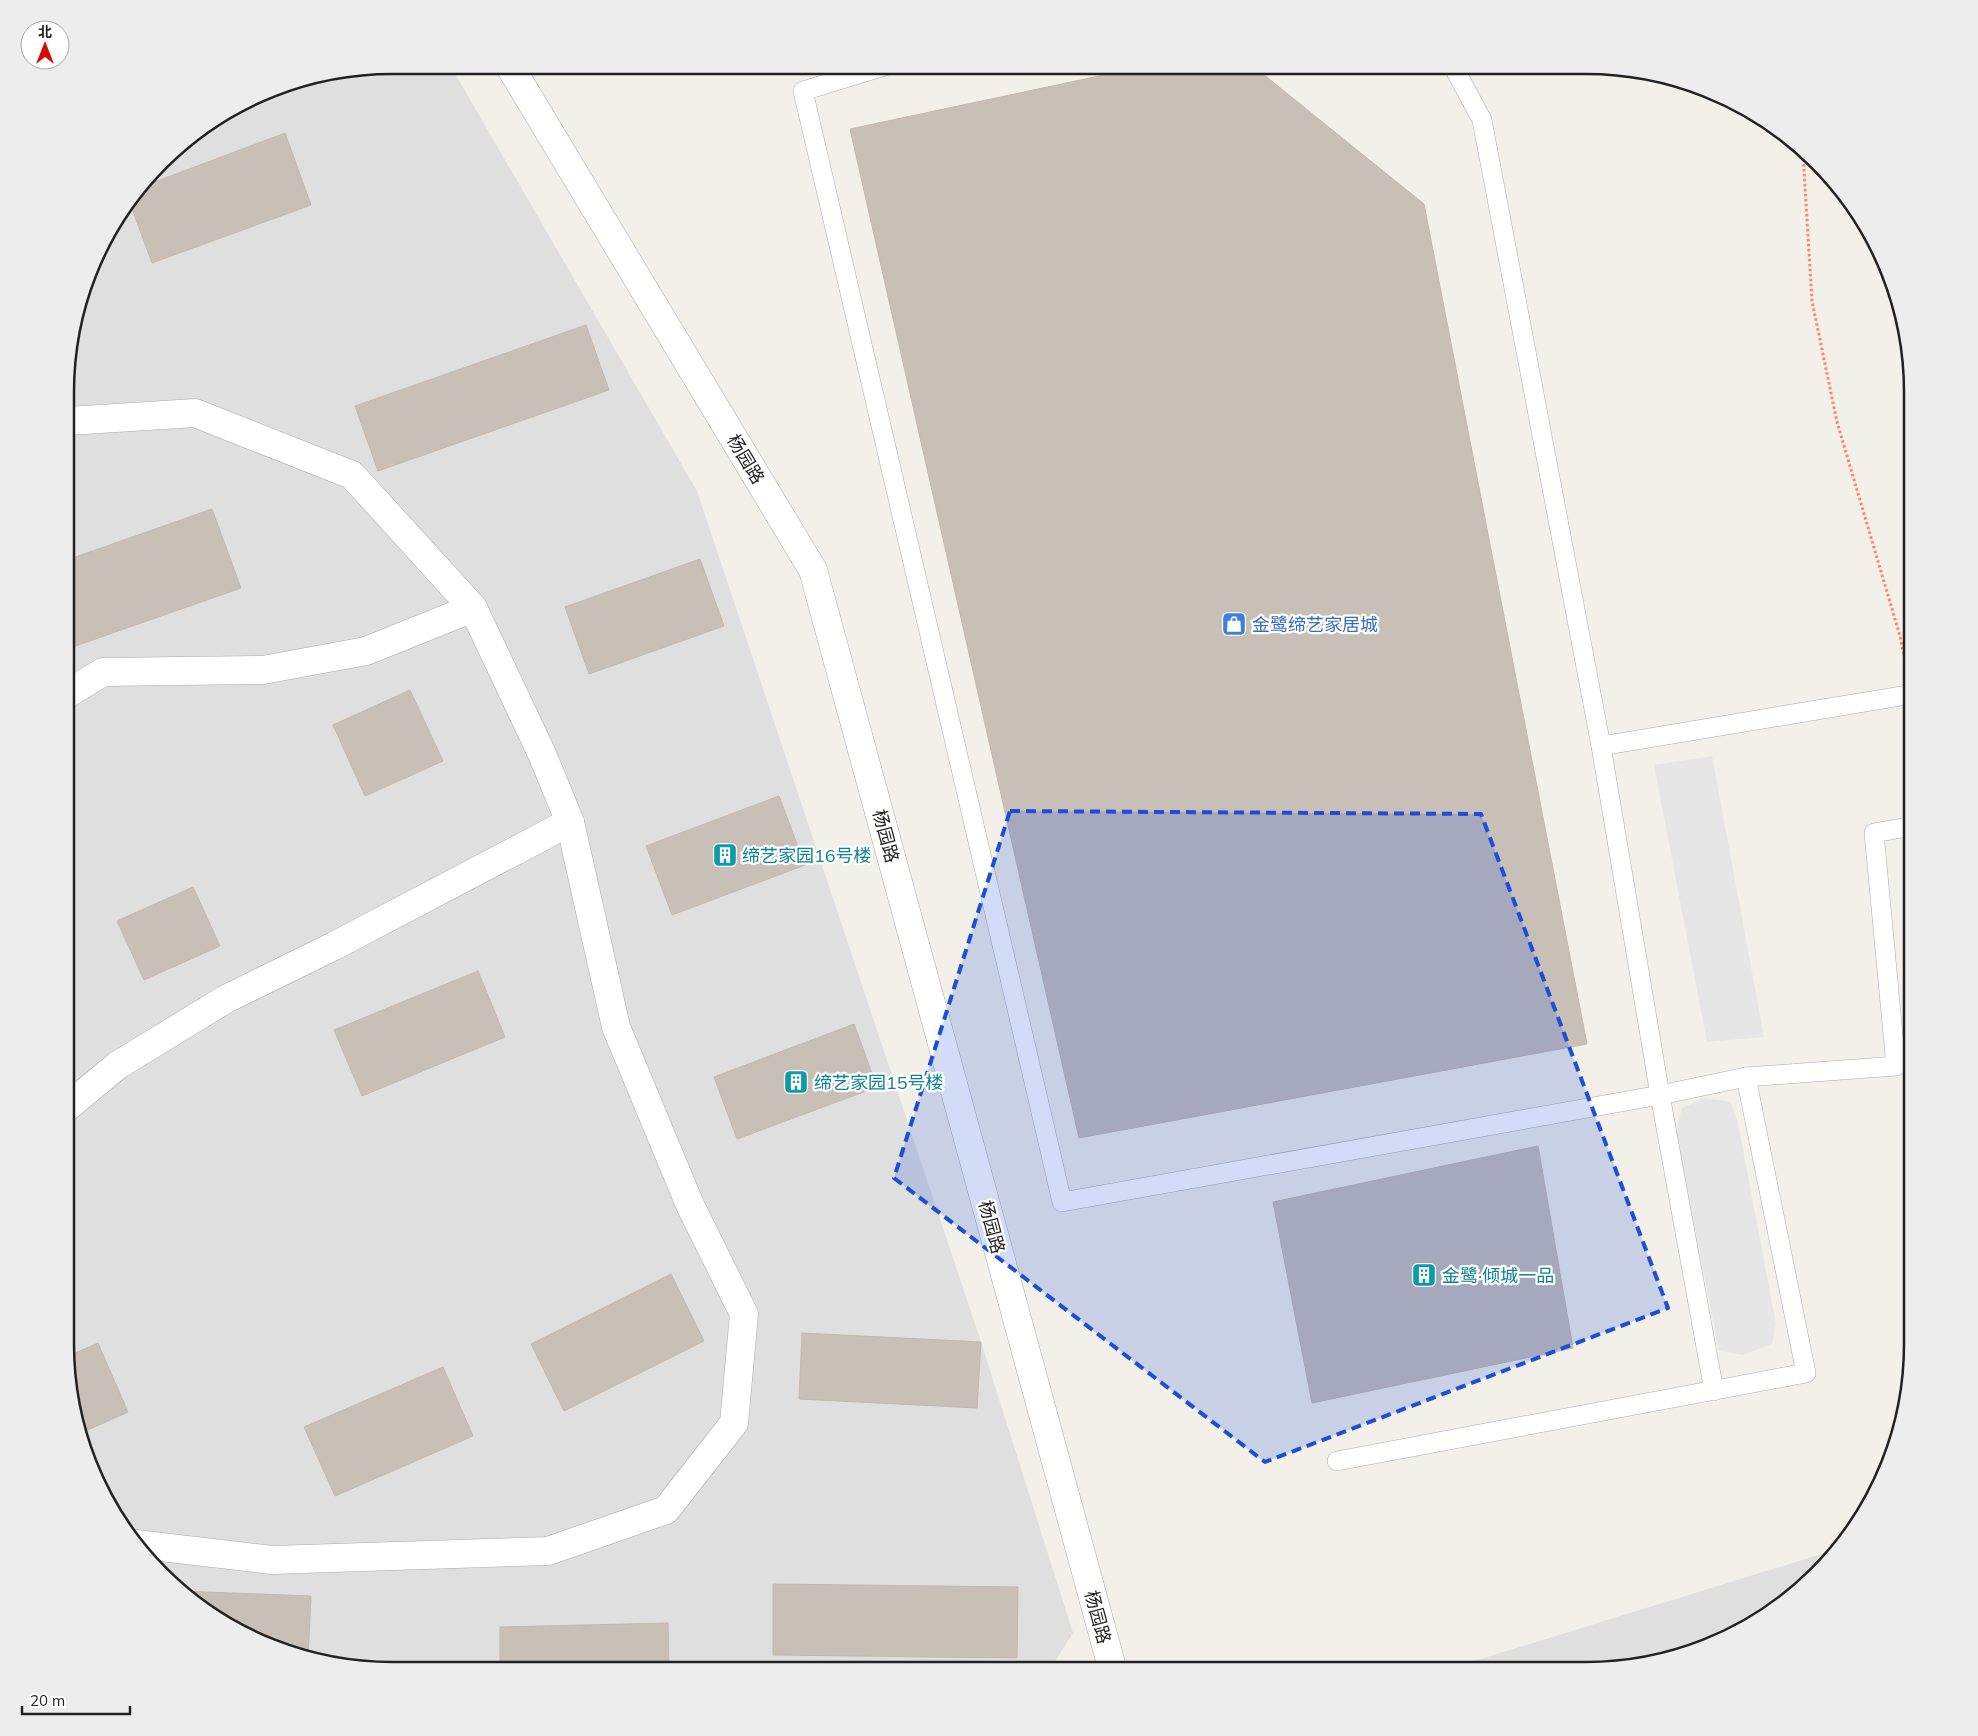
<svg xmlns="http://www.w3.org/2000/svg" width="1978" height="1736" font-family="Mulish,'Noto Sans SC',sans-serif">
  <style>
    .residential { fill: #e0dfdf }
    .parking { fill: #e6e6e6 }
    .building { fill: #c8c0b7; stroke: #c5b7aa }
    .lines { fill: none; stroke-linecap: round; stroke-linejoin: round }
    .service-casing { stroke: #a9a9a9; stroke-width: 20 }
    .minor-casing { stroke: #a9a9a9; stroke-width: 29 }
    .tertiary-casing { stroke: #a9a9a9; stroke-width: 29 }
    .path { stroke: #ff846d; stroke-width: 3; stroke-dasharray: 2.5 2.5; stroke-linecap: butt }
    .service { stroke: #fff; stroke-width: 19 }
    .minor { stroke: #fff; stroke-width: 28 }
    .tertiary { stroke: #fff; stroke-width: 28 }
    .marked { fill: #1d4ed8; fill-opacity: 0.2; stroke: #1d4ed8; stroke-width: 4; stroke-dasharray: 10 6; stroke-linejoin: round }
    .labels { text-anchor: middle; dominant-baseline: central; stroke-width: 4.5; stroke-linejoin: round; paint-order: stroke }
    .street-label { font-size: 18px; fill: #222; stroke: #fff }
    .shop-label { font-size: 18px; fill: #366cbe; stroke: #fff; text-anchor: start }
    .culture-label { font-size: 18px; fill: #0d838f; stroke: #fff; text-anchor: start }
    .rim { fill: none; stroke: #222; stroke-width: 2.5 }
  </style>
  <rect width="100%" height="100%" fill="#f2f0e8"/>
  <g class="residential">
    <polygon points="391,65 450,65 697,491 981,1342 1073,1633 1049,1671 391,1671 327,1665 247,1637 193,1604 146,1560 90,1470 66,1366 68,349 109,228 176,146 286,82"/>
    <polygon points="1841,1548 1802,1590 1712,1646 1608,1670 1445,1670"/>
  </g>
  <g class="parking">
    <polygon points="1712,756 1764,1037 1707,1042 1654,765"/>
    <polygon points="1704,1098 1730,1102 1737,1118 1776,1324 1772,1344 1743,1355 1719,1351 1676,1131 1682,1108"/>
  </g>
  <g class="building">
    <polygon points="1151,65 1253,66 1424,204 1587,1044 1079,1138 850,129"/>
    <polygon points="285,133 311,205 152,263 130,203 144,186"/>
    <polygon points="586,325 609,390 378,471 355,406"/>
    <polygon points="212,509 241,588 67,649 67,560"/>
    <polygon points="700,559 724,626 589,674 565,607"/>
    <polygon points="410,690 443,761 365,796 333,725"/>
    <polygon points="779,796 805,865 672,915 646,846"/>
    <polygon points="193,887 220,946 144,980 117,921"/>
    <polygon points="478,971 505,1037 362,1096 334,1030"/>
    <polygon points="854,1024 877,1087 737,1139 714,1077"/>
    <polygon points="1538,1146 1573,1348 1312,1403 1273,1202"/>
    <polygon points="671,1274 704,1341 564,1411 531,1344"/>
    <polygon points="802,1333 981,1342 977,1408 799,1399"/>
    <polygon points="98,1343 128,1412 81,1433 66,1366 66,1357"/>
    <polygon points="443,1367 473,1436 335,1496 304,1427"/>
    <polygon points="773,1584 1018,1587 1017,1658 773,1655"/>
    <polygon points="180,1591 311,1596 308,1658 247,1637 193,1604"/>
    <polygon points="668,1623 669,1671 500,1671 500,1627"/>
  </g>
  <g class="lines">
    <defs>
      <g id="service">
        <polyline points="888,65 803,91 1062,1202 1660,1095 1746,1077"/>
        <polyline points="1453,66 1482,120 1601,746 1913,694"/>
        <polyline points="1601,746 1660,1095 1714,1391"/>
        <polyline points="1337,1461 1806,1373 1746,1077 1896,1066 1874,833 1913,826"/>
      </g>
      <g id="minor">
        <polyline points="68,421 195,413 352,475 473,608"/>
        <polyline points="67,694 103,672 263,670 366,651 473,608 542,754 570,822 616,1027 690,1205 744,1314 734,1423 666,1510 548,1551 272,1560 136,1544"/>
        <polyline points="66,1108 118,1065 226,999 334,946 570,822"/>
      </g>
      <polyline id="tertiary" points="509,65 813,570 1113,1671"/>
    </defs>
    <use href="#service" class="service-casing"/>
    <use href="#minor" class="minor-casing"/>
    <use href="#tertiary" class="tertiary-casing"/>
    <polyline class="path" points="1803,154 1812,301 1837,422 1900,636 1906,666"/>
    <use href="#service" class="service"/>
    <use href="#minor" class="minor"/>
    <use href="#tertiary" class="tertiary"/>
  </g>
  <path class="marked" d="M1010,811L1481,814L1668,1308L1265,1462L894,1178Z"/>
  <defs>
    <symbol id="shop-square" viewBox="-11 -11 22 22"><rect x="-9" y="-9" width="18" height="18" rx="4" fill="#3f7fe0" stroke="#fff"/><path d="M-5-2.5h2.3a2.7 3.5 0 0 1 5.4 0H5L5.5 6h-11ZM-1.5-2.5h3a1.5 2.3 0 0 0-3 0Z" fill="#fff"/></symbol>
    <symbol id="building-square" viewBox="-11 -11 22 22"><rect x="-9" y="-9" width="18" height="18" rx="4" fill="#0f9aa8" stroke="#fff"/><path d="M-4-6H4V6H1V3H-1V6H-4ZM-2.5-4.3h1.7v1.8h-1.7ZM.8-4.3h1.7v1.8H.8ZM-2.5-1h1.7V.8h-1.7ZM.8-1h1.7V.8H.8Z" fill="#fff"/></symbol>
  </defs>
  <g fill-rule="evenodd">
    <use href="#shop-square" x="1220" y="610" width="28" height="28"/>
    <use href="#building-square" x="711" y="841" width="28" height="28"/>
    <use href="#building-square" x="782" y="1068" width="28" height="28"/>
    <use href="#building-square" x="1410" y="1261" width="28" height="28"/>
  </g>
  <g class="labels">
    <g class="street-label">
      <text transform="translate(746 459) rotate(59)">杨园路</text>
      <text transform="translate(886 836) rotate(75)">杨园路</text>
      <text transform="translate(992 1227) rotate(75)">杨园路</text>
      <text transform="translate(1098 1617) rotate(75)">杨园路</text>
    </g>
    <g class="shop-label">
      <text x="1252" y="624">金鹭缔艺家居城</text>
    </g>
    <g class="culture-label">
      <text x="742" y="855">缔艺家园16号楼</text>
      <text x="814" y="1082">缔艺家园15号楼</text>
      <text x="1442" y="1275">金鹭·倾城一品</text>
    </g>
  </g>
  <path d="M0 0H1978V1736H0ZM392 74H1586A318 318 0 0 1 1904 392V1344A318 318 0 0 1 1586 1662H392A318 318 0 0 1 74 1344V392A318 318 0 0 1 392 74Z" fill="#ededed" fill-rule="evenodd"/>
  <path class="rim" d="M392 74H1586A318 318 0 0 1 1904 392V1344A318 318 0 0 1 1586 1662H392A318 318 0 0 1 74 1344V392A318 318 0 0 1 392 74Z"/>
  <g transform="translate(45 45)"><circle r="24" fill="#ffffff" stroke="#a7a7a7"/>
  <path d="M0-4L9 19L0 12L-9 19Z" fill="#d40c00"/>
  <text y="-8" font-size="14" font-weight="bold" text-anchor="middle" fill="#222222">北</text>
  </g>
  <path d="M22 1706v8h108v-8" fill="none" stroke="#222222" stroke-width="2.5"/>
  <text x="30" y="1706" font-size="15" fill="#222222" stroke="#ffffff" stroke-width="4" paint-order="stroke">20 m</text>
</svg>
